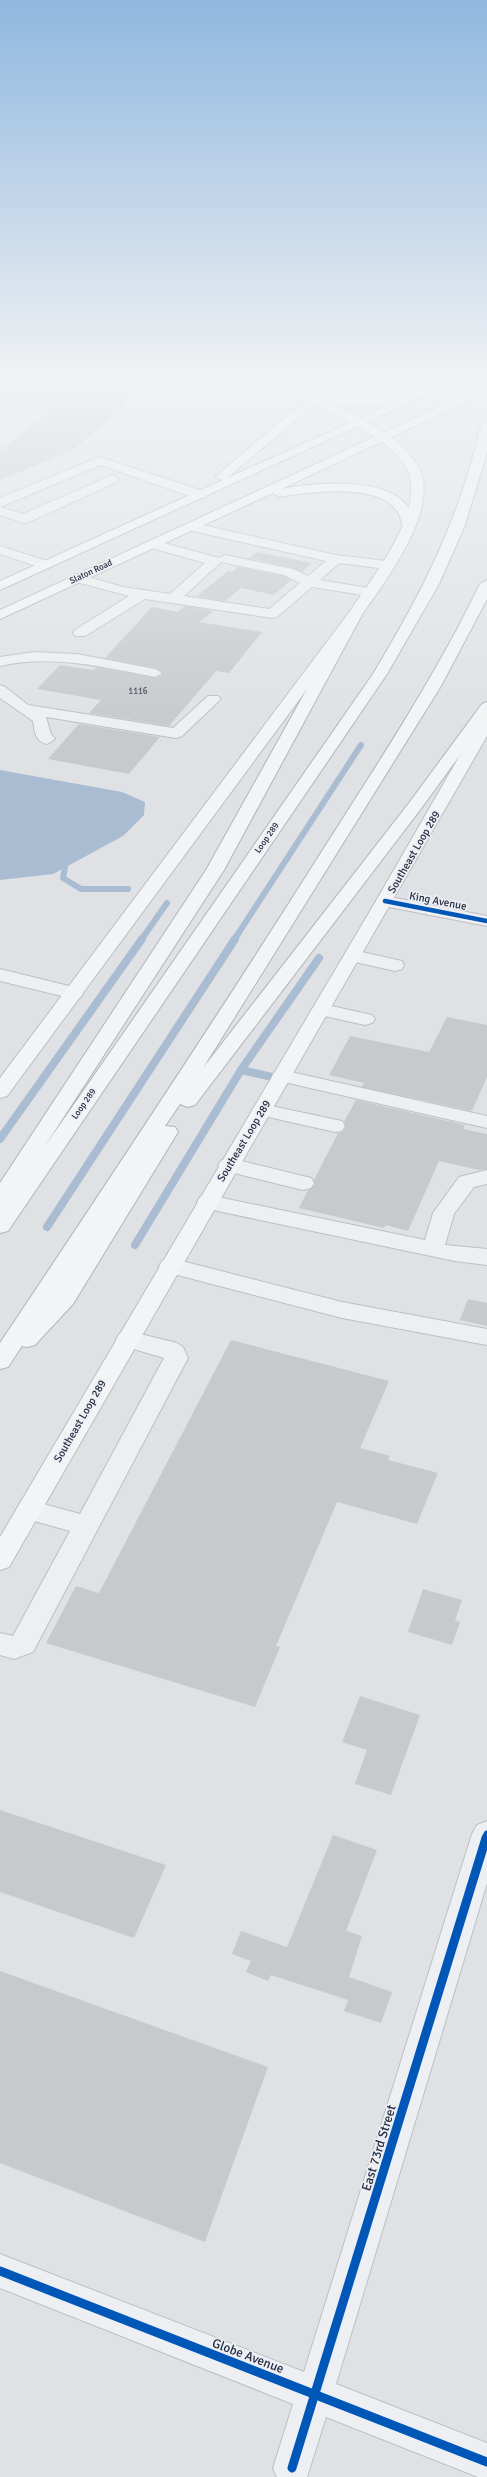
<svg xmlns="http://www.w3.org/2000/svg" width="487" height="2477" font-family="Signika,sans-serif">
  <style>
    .water { fill: #aabcd2 }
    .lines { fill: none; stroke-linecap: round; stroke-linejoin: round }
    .stream-far1 { stroke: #aabcd2; stroke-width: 6 }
    .stream { stroke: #aabcd2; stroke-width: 8 }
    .building { fill: #c7c9cd }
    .minor-casing { stroke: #bdbfc2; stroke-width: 2 }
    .major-casing { stroke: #bbbec2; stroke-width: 2 }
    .highway-casing { stroke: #b1b4b9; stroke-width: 2 }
    .minor { fill: #eeeff2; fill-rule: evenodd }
    .major { fill: #f3f4f5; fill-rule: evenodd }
    .highway { fill: #f3f4f5; fill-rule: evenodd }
    .cycleway-far2-casing { stroke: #eceff5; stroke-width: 6 }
    .cycleway-far1-casing { stroke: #eceff5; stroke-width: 10 }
    .cycleway-casing { stroke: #eceff5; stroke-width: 12 }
    .cycleway-far2 { stroke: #0057b8; stroke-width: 4.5 }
    .cycleway-far1 { stroke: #0057b8; stroke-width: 7 }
    .cycleway { stroke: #0057b8; stroke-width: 9 }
    .labels { text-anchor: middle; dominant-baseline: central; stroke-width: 3.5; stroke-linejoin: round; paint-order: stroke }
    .far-street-label { font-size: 9px; fill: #252d3f; stroke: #eceff5 }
    .number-label { font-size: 9px; fill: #4e5563 }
    .street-label { font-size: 11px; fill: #252d3f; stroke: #eceff5 }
    .near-street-label { font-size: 13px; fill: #252d3f; stroke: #eceff5 }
  </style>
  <rect width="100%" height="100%" fill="#dfe1e4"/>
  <polygon class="water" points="0,770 122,792 145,802 144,815 123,836 53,874 0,880"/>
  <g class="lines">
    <g class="stream-far1">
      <polyline points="65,867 63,878 81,889 128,889"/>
      <polyline points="141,940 167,903"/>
      <polyline points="234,940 361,745"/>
    </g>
    <g class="stream">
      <polyline points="281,1079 241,1070 319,958"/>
      <polyline points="0,1139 142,939"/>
      <polyline points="47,1227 235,939"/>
      <polyline points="135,1245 241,1070"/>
    </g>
  </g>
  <g class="building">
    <polygon points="12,381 147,381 123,402 127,403 73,450 0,480 0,451 50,411 0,404 0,391"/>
    <polygon points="257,552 312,563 302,572 293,568 249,558"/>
    <polygon points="238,567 284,576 291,580 274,595 241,588 225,601 197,596 228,571 232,572"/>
    <polygon points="185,606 213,611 199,622 262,632 229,673 216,671 169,726 89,713 101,700 37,689 60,665 93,670 97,667 156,678 163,674 156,668 105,658 152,607 178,612"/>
    <polygon points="79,724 160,737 129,774 48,759"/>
    <polygon points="447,1017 487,1025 487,1077 472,1111 362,1087 364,1083 329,1075 350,1036 429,1052"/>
    <polygon points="356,1100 465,1125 463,1129 487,1134 487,1169 479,1170 439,1161 408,1231 386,1225 384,1228 299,1208 308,1190 315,1184 314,1180 338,1133 343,1132 346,1127 344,1122"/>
    <polygon points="468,1299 487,1303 487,1326 460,1320"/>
    <polygon points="231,1340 389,1381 360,1448 390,1456 388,1460 438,1473 417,1524 337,1502 276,1646 280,1647 255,1707 46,1643 76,1586 99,1593"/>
    <polygon points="423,1589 462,1600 455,1620 460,1622 452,1645 408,1632"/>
    <polygon points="360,1696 420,1715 391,1795 355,1784 367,1750 342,1742"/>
    <polygon points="0,1810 166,1865 134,1938 0,1892"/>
    <polygon points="333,1835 377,1850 346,1931 362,1936 349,1977 392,1992 381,2023 344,2011 348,2000 271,1975 268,1981 246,1972 251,1961 232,1954 241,1931 287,1947"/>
    <polygon points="0,1971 268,2067 205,2242 0,2163"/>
  </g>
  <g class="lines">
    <defs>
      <g id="minor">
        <polygon points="99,457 206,492 207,495 206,498 196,498 100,465 0,507 0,498"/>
        <polygon points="113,475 119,479 117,482 29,522 24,523 0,515 0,507 23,514"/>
        <path d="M193,523L336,555L386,561L393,565L386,569L339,563L320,580L374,589L376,592L374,595L369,596L312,587L277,617L272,618L145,599L85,636H75L73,633L75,630L129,596L73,581L71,578L73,575L78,574L123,587L170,594L205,563L148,547L146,544L148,541L153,540L219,558L225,555L293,569L308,576L326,561L188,530L186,527L188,524ZM221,562L284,575L300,583L269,609L184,596Z"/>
        <polygon points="0,546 50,562 52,565 45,569 0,554"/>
        <path d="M34,652L77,654L155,669L162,673L155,677C104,667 51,654 0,666V657Z"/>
        <path d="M0,685L5,687L28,705L173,728L208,696H218L221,699L182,736L176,738L46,717L51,734L55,739L47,744C35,741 35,733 33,721L0,698Z"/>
        <polygon points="385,896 487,916 487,926 379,905 376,901 379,897"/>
        <polygon points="353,950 402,961 404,965 402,969 395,971 346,960 344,956 346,952"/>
        <polygon points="0,969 81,989 83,993 81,997 74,999 0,981"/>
        <polygon points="322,1004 372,1015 375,1019 372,1023 365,1025 315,1014 312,1010 315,1006"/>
        <polygon points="282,1070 487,1116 487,1128 275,1080 272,1076 275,1072"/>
        <polygon points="262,1104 342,1121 345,1126 342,1131 335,1132 255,1114 252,1110 255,1106"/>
        <polygon points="229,1158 311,1178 314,1183 311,1188 303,1190 222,1170 218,1165 222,1160"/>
        <polygon points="487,1170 487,1184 474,1187 454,1214 445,1245 487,1249 487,1265 455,1261 208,1209 200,1207 197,1202 200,1197 208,1195 425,1240 433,1213 459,1177"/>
        <polygon points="170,1258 342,1302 487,1329 487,1345 342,1318 162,1271 159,1266 162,1261"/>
        <polygon points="128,1331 177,1343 183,1347 188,1358 33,1652 14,1659 0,1655 0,1633 13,1636 70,1531 20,1517 16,1510 20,1503 29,1500 80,1514 164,1358 120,1345 116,1339 120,1333"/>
        <polygon points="487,1821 487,1883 336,2384 487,2443 487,2477 478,2477 326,2417 307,2477 277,2477 273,2468 293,2404 0,2288 0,2254 304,2372 472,1834 477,1825"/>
      </g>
      <g id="major">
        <path d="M262,381C292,381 322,400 349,413C375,425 403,441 418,466C442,508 384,583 361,616L7,1096L0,1098V1078L350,611C372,578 429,508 406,467C389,438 348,421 319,408C307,402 269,389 262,381Z"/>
        <path d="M286,381H346L347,382C340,391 293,389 286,381Z"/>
        <polygon points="487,717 487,736 9,1567 0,1570 0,1537 376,901 479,722"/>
      </g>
      <g id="highway">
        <path d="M442,381H457L0,590V581L223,480L215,477L307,399L395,398L400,400ZM314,405L358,406L390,405L227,478Z"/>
        <path d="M487,385V392L281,489C315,483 386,475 409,508C412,513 414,520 416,525L414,528H404C401,523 401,516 397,511C378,482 308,492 279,497L273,493L0,619V610Z"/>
        <path d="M487,421V452L465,525L439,584L387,674L8,1231L0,1233V1183L206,870L351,610H361L363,613L224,870L43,1149L373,674C423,591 459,520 481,425Z"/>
        <path d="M487,580V599L441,686L203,1068L409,803L482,704L487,702V718L420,810L195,1105L188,1107L180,1104L165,1126L175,1127L178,1132L73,1304L35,1345L27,1347L22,1346L8,1367L0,1369V1343C107,1183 214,1022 317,859C374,769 433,681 480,584Z"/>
      </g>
    </defs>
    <use href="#minor" class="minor-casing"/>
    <use href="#major" class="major-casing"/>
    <use href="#highway" class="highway-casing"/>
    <use href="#minor" class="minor"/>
    <use href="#major" class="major"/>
    <use href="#highway" class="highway"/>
    <defs>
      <polyline id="cycleway-far2" points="385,901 487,921"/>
      <polyline id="cycleway-far1" points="485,1839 487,1834"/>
      <g id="cycleway">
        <polyline points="0,2271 487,2462"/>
        <polyline points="292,2468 486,1838"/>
      </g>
    </defs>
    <use href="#cycleway-far2" class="cycleway-far2-casing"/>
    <use href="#cycleway-far1" class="cycleway-far1-casing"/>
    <use href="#cycleway" class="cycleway-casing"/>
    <use href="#cycleway-far2" class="cycleway-far2"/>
    <use href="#cycleway-far1" class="cycleway-far1"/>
    <use href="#cycleway" class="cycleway"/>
  </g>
  <linearGradient id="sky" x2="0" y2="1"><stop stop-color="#8fb7df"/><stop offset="0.52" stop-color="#f1f2f3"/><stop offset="1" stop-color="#f1f2f3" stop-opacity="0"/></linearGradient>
  <rect width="487" height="728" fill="url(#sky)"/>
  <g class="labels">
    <g class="far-street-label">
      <text transform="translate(91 572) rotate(-25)">Slaton Road</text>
      <text transform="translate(267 838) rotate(-55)">Loop 289</text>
      <text transform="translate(84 1104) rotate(-55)">Loop 289</text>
    </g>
    <g class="number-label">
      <text x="138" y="691">1116</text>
    </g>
    <g class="street-label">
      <text transform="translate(414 852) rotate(-60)">Southeast Loop 289</text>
      <text transform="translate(438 901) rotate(11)">King Avenue</text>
      <text transform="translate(244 1141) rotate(-59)">Southeast Loop 289</text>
      <text transform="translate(80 1421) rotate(-60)">Southeast Loop 289</text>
    </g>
    <g class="near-street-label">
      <text transform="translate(379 2148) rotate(-73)">East 73rd Street</text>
      <text transform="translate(248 2356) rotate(21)">Globe Avenue</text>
    </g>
  </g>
</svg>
